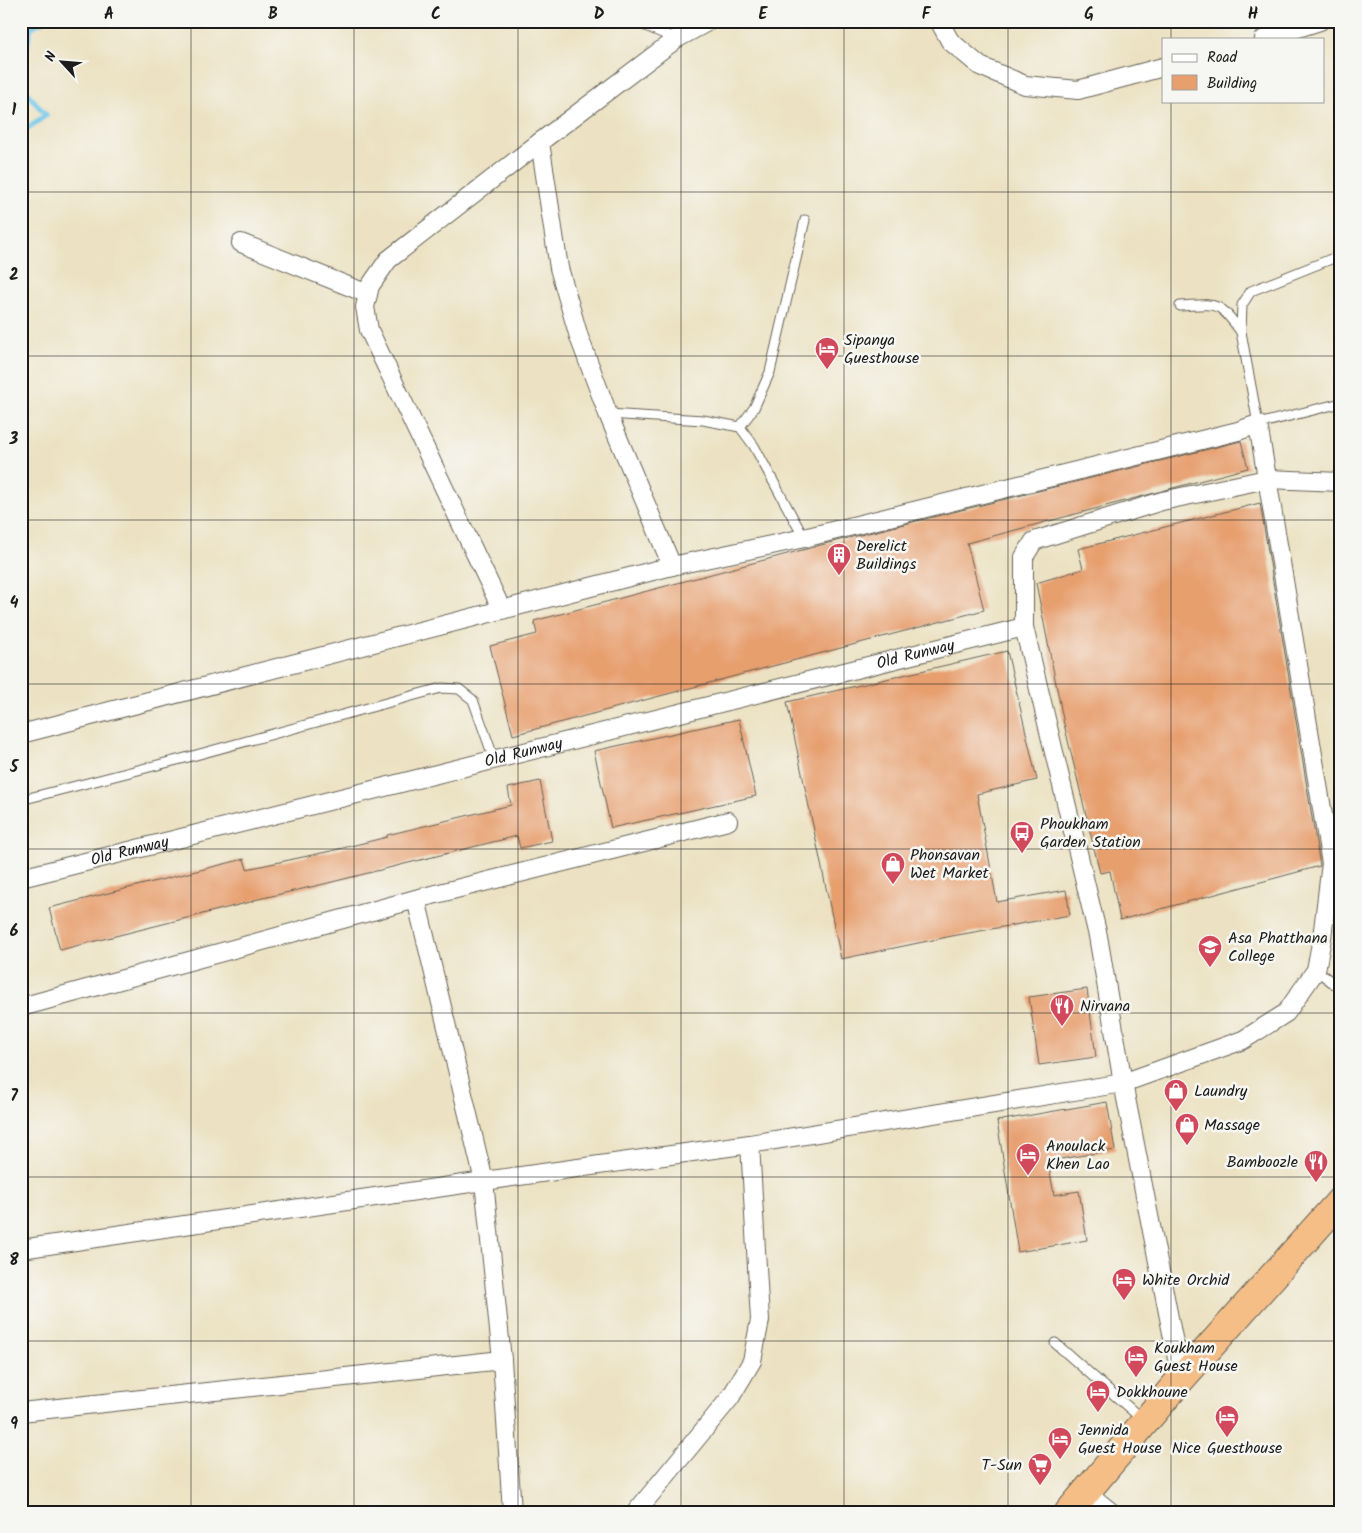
<svg xmlns="http://www.w3.org/2000/svg" width="1362" height="1533" font-family="Kalam,sans-serif">
  <style>
    .lines { fill: none; stroke-linecap: round; stroke-linejoin: round }
    .stream { stroke: #69c4e7; stroke-width: 5.5 }
    .building { fill: #e79f6e }
    .service-casing { stroke: #656156; stroke-width: 11 }
    .minor-casing { stroke: #656156; stroke-width: 20 }
    .trunk-casing { stroke: #656156; stroke-width: 30 }
    .service { stroke: #fff; stroke-width: 9 }
    .minor { stroke: #fff; stroke-width: 18 }
    .trunk { stroke: #f6be87; stroke-width: 28 }
    .grid { fill: none; stroke: #1c1c1c; stroke-width: 1; stroke-opacity: 0.55 }
    .labels { text-anchor: middle; dominant-baseline: central; stroke-width: 5; stroke-linejoin: round; paint-order: stroke }
    .poi-label { font-size: 16px; fill: #1c1c1c; stroke: #f6f6f2; text-anchor: start }
    .street-label { font-size: 16px; fill: #1c1c1c; stroke: #f6f6f2 }
    .neatline { fill: none; stroke: #1c1c1c; stroke-width: 2 }
    .grid-label { font-size: 16px; text-anchor: middle; font-weight: bold; fill: #1c1c1c }
  </style>
  <rect width="100%" height="100%" fill="#f6f6f2"/>
  <filter id="ink" filterUnits="userSpaceOnUse"><feTurbulence type="fractalNoise" baseFrequency=".02" numOctaves="2"/><feDisplacementMap in="SourceGraphic" scale="10" xChannelSelector="R" yChannelSelector="G"/><feConvolveMatrix kernelMatrix="1 2 1 2 8 2 1 2 1" color-interpolation-filters="sRGB"/></filter>
  <filter id="wash" filterUnits="userSpaceOnUse"><feTurbulence type="fractalNoise" baseFrequency=".0096" numOctaves="4" result="noise"/><feDisplacementMap in="SourceGraphic" scale="20" xChannelSelector="R" yChannelSelector="G"/><feGaussianBlur stdDeviation="1.12" result="paint"/><feColorMatrix in="noise" values="0 0 0 0 0 0 0 0 0 0 0 0 0 0 0 0 0 1.4 0 .05"/><feComposite in="paint" operator="in"/></filter>
  <g filter="url(#wash)">
    <rect width="100%" height="100%" fill="#ece2c3"/>
    <g class="lines">
      <g class="stream">
        <polyline points="21,73 31,27 43,21"/>
        <polyline points="21,86 46,115 21,133"/>
      </g>
    </g>
    <g id="blocks">
      <g class="building">
        <polygon points="1241,441 1248,468 967,543 984,610 513,735 490,646 537,634 534,621 840,540"/>
        <polygon points="1260,503 1320,866 1120,920 1110,871 1100,873 1064,724 1036,583 1083,569 1078,549"/>
        <polygon points="1007,651 1037,780 977,794 997,902 1066,890 1070,915 952,936 841,959 787,702"/>
        <polygon points="739,719 756,796 611,828 594,751"/>
        <polygon points="540,781 552,841 520,848 517,836 324,884 254,900 254,901 60,950 49,908 244,859 247,869 331,851 387,837 387,835 511,805 508,788"/>
        <polygon points="1087,989 1096,1057 1039,1065 1029,997"/>
        <polygon points="1107,1102 1115,1150 1048,1161 1054,1195 1079,1191 1087,1240 1018,1252 997,1121"/>
      </g>
    </g>
  </g>
  <g filter="url(#ink)">
    <use href="#blocks" fill-opacity="0" stroke="#656156" stroke-width="1"/>
    <g class="lines">
      <defs>
        <g id="service">
          <polyline points="634,21 676,39"/>
          <polyline points="1341,255 1251,291 1242,305 1241,332 1258,424 1341,403"/>
          <path d="M1180,306C1217,304 1218,300 1241,332"/>
          <polyline points="608,414 703,420 740,427 754,446 804,538"/>
          <polyline points="740,427 754,408 770,372 805,220"/>
          <polyline points="21,800 185,758 441,688 459,689 473,700 494,759"/>
          <polyline points="1316,970 1341,989"/>
          <polyline points="1055,1343 1143,1420"/>
        </g>
        <g id="minor">
          <polyline points="939,21 950,41 980,66 1025,85 1078,90 1163,67"/>
          <polyline points="1264,39 1320,21"/>
          <polyline points="540,142 559,268 579,337 608,414 672,566"/>
          <polyline points="241,243 368,294"/>
          <polyline points="502,610 369,330 365,307 370,286 388,260 540,142 676,39 709,21"/>
          <polyline points="21,734 672,566 804,538 1238,431 1258,424 1331,863 1322,938 1316,970 1286,1013 1243,1040 1123,1083 750,1144 484,1181 21,1249"/>
          <path id="s1" d="M21,878L1024,627"/>
          <polyline points="416,899 484,1181 502,1360 512,1512"/>
          <polyline points="21,1007 416,899 728,821"/>
          <polyline points="1181,1379 1123,1083 1098,936 1024,627 1024,557 1034,541 1162,501 1267,479 1341,482"/>
          <polyline points="21,1412 502,1360"/>
          <polyline points="1086,1492 1111,1512"/>
          <polyline points="636,1512 730,1398 752,1361 760,1320 750,1144"/>
        </g>
        <polyline id="trunk" points="1069,1512 1181,1379 1341,1200"/>
      </defs>
      <use href="#service" class="service-casing"/>
      <use href="#minor" class="minor-casing"/>
      <use href="#trunk" class="trunk-casing"/>
      <use href="#service" class="service"/>
      <use href="#minor" class="minor"/>
      <use href="#trunk" class="trunk"/>
    </g>
  </g>
  <path class="grid" d="M191,21V1512M354,21V1512M518,21V1512M681,21V1512M844,21V1512M1008,21V1512M1171,21V39M1171,101V1512M21,192H1341M21,356H1341M21,520H1341M21,684H1341M21,849H1341M21,1013H1341M21,1177H1341M21,1341H1341"/>
  <defs>
    <symbol id="hotel-pin" viewBox="-11 -11 22 30"><path d="M0 17L-7.5 6A9.5 9.5 0 1 1 7.5 6Z" fill="#d1495b" stroke="#f6f6f2"/><path d="M-6-4.5h1.5V1H6V5H4.5V3h-9V5H-6ZM-4 0a1.8 1.8 0 1 1 3.6 0ZM.5 0V-2.5h3Q6-2.5 6 0Z" fill="#fff"/></symbol>
    <symbol id="building-pin" viewBox="-11 -11 22 30"><path d="M0 17L-7.5 6A9.5 9.5 0 1 1 7.5 6Z" fill="#d1495b" stroke="#f6f6f2"/><path d="M-4-6H4V6H1V3H-1V6H-4ZM-2.5-4.3h1.7v1.8h-1.7ZM.8-4.3h1.7v1.8H.8ZM-2.5-1h1.7V.8h-1.7ZM.8-1h1.7V.8H.8Z" fill="#fff"/></symbol>
    <symbol id="bus-pin" viewBox="-11 -11 22 30"><path d="M0 17L-7.5 6A9.5 9.5 0 1 1 7.5 6Z" fill="#d1495b" stroke="#f6f6f2"/><path d="M-5-6H5V4H4V6H2V4H-2V6H-4V4H-5ZM-3.5-4V0h7V-4ZM-3.5 1.2v1.5H-2V1.2ZM2 1.2v1.5H3.5V1.2Z" fill="#fff"/></symbol>
    <symbol id="shop-pin" viewBox="-11 -11 22 30"><path d="M0 17L-7.5 6A9.5 9.5 0 1 1 7.5 6Z" fill="#d1495b" stroke="#f6f6f2"/><path d="M-5-2.5h2.3a2.7 3.5 0 0 1 5.4 0H5L5.5 6h-11ZM-1.5-2.5h3a1.5 2.3 0 0 0-3 0Z" fill="#fff"/></symbol>
    <symbol id="school-pin" viewBox="-11 -11 22 30"><path d="M0 17L-7.5 6A9.5 9.5 0 1 1 7.5 6Z" fill="#d1495b" stroke="#f6f6f2"/><path d="M0-5L7-2L0 1L-7-2ZM-4 1L0 2.5L4 1V4Q0 6-4 4Z" fill="#fff"/></symbol>
    <symbol id="restaurant-pin" viewBox="-11 -11 22 30"><path d="M0 17L-7.5 6A9.5 9.5 0 1 1 7.5 6Z" fill="#d1495b" stroke="#f6f6f2"/><path d="M-5-6h1v4h1v-4h1v4h1v-4h1v5L-1.5 .5V6h-2V.5L-5-1ZM5-6V6H3V1.5H1.5Q1.5-4 5-6Z" fill="#fff"/></symbol>
    <symbol id="supermarket-pin" viewBox="-11 -11 22 30"><path d="M0 17L-7.5 6A9.5 9.5 0 1 1 7.5 6Z" fill="#d1495b" stroke="#f6f6f2"/><path d="M-6-5.5h2.5l.6 2H6L4.5 2H-2.5L-4.4-4H-6ZM-1.5 3.2a1.3 1.3 0 1 0 .1 0ZM3 3.2a1.3 1.3 0 1 0 .1 0Z" fill="#fff"/></symbol>
  </defs>
  <g fill-rule="evenodd">
    <use href="#hotel-pin" x="813" y="335" width="28" height="38"/>
    <use href="#building-pin" x="825" y="541" width="28" height="38"/>
    <use href="#bus-pin" x="1008" y="819" width="28" height="38"/>
    <use href="#shop-pin" x="879" y="850" width="28" height="38"/>
    <use href="#school-pin" x="1196" y="933" width="28" height="38"/>
    <use href="#restaurant-pin" x="1048" y="992" width="28" height="38"/>
    <use href="#shop-pin" x="1162" y="1077" width="28" height="38"/>
    <use href="#shop-pin" x="1173" y="1111" width="28" height="38"/>
    <use href="#hotel-pin" x="1014" y="1141" width="28" height="38"/>
    <use href="#restaurant-pin" x="1302" y="1148" width="28" height="38"/>
    <use href="#hotel-pin" x="1110" y="1266" width="28" height="38"/>
    <use href="#hotel-pin" x="1122" y="1343" width="28" height="38"/>
    <use href="#hotel-pin" x="1084" y="1378" width="28" height="38"/>
    <use href="#hotel-pin" x="1213" y="1403" width="28" height="38"/>
    <use href="#hotel-pin" x="1046" y="1425" width="28" height="38"/>
    <use href="#supermarket-pin" x="1026" y="1451" width="28" height="38"/>
  </g>
  <g class="labels">
    <g class="poi-label">
      <text x="844" y="340">Sipanya<tspan x="844" dy="18">Guesthouse</tspan></text>
      <text x="856" y="546">Derelict<tspan x="856" dy="18">Buildings</tspan></text>
      <text x="1040" y="824">Phoukham<tspan x="1040" dy="18">Garden Station</tspan></text>
      <text x="910" y="855">Phonsavan<tspan x="910" dy="18">Wet Market</tspan></text>
      <text x="1228" y="938">Asa Phatthana<tspan x="1228" dy="18">College</tspan></text>
      <text x="1080" y="1006">Nirvana</text>
      <text x="1194" y="1091">Laundry</text>
      <text x="1204" y="1125">Massage</text>
      <text x="1046" y="1146">Anoulack<tspan x="1046" dy="18">Khen Lao</tspan></text>
      <text x="1298" y="1162" text-anchor="end">Bamboozle</text>
      <text x="1142" y="1280">White Orchid</text>
      <text x="1154" y="1348">Koukham<tspan x="1154" dy="18">Guest House</tspan></text>
      <text x="1116" y="1392">Dokkhoune</text>
      <text x="1078" y="1430">Jennida<tspan x="1078" dy="18">Guest House</tspan></text>
      <text x="1227" y="1448" text-anchor="middle">Nice Guesthouse</text>
      <text x="1022" y="1465" text-anchor="end">T-Sun</text>
    </g>
    <g class="street-label">
      <text stroke="none"><textPath href="#s1" startOffset="922">Old Runway</textPath></text>
      <text stroke="none"><textPath href="#s1" startOffset="518">Old Runway</textPath></text>
      <text stroke="none"><textPath href="#s1" startOffset="112">Old Runway</textPath></text>
    </g>
  </g>
  <rect width="1362" height="1533" fill="none" stroke="#f6f6f2" stroke-width="55"/>
  <rect x="1162" y="38" width="162" height="65" fill="#f6f6f2" stroke="#9f9f9c"/>
  <rect x="1172" y="54" width="25" height="8" fill="#ffffff" stroke="#9f9f9c"/>
  <text x="1207" y="62" font-size="15" fill="#1c1c1c">Road</text>
  <rect x="1172" y="75" width="25" height="15" fill="#e79f6e" stroke="#9f9f9c"/>
  <text x="1207" y="88" font-size="15" fill="#1c1c1c">Building</text>
  <g transform="translate(62 62) rotate(296)" stroke="#f6f6f2" stroke-width="4" paint-order="stroke">
  <path d="M0-4L9 19L0 12L-9 19Z" fill="#1c1c1c"/>
  <text y="-8" font-size="14" font-weight="bold" text-anchor="middle" fill="#1c1c1c">N</text>
  </g>
  <rect x="28" y="28" width="1306" height="1478" class="neatline"/>
  <g class="grid-label">
    <text x="109" y="19">A</text>
    <text x="273" y="19">B</text>
    <text x="436" y="19">C</text>
    <text x="599" y="19">D</text>
    <text x="763" y="19">E</text>
    <text x="926" y="19">F</text>
    <text x="1089" y="19">G</text>
    <text x="1253" y="19">H</text>
    <text x="14" y="115">1</text>
    <text x="14" y="280">2</text>
    <text x="14" y="444">3</text>
    <text x="14" y="608">4</text>
    <text x="14" y="772">5</text>
    <text x="14" y="936">6</text>
    <text x="14" y="1101">7</text>
    <text x="14" y="1265">8</text>
    <text x="14" y="1429">9</text>
  </g>
</svg>
